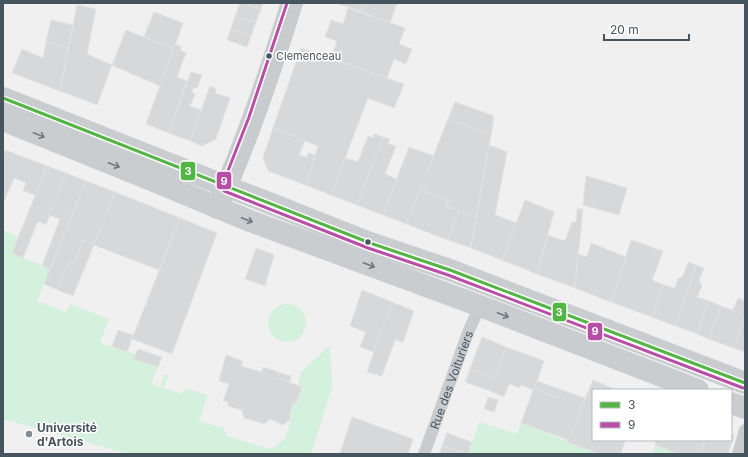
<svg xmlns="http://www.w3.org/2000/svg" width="748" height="457" font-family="Inter,sans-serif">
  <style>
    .green { fill: #d4f1dd }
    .building { fill: #d7d8d9; stroke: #e2e2e3 }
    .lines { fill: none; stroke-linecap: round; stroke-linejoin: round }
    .service { stroke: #c9cccf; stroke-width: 12 }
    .minor { stroke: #c9cccf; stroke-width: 22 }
    .secondary { stroke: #cacdd0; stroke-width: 22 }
    .bus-1-casing { stroke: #fff; stroke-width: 6 }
    .bus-2-casing { stroke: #fff; stroke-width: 6 }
    .bus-1 { stroke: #53b544; stroke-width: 3 }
    .bus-2 { stroke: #b94ea7; stroke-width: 3 }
    .oneway { stroke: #6e7880 }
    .bus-dot { fill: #46545e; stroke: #fff; stroke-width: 1.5 }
    .poi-dot { fill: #828b91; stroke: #fff; stroke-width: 1.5 }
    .labels { text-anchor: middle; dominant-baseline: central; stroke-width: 3; stroke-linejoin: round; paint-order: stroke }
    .bus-label { font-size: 11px; fill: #46545e; stroke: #fff; text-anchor: start }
    .street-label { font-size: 12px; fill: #46545e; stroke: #fff }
    .poi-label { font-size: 12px; font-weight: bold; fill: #46545e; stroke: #fff; text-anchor: start }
    .line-badge { stroke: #fff; stroke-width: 1.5 }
    .badge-label { font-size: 11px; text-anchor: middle; font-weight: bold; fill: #fff }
  </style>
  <rect width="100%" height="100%" fill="#f1f0f0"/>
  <g class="green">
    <polygon points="3,230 18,237 12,253 50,269 37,301 66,312 70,304 109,319 100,343 136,354 135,359 158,367 151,384 160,387 165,374 168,375 164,388 183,394 185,388 208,395 199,421 224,428 227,436 270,449 285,439 291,420 289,416 293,403 296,404 302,387 297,385 301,372 330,345 332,388 311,454 129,454 3,419"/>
    <circle cx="287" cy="323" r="19"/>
    <polygon points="479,422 517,434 521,423 601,454 468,454"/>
    <polygon points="655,445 675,453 674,454 652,454"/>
  </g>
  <g class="building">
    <polygon points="240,3 261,9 256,22 235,17"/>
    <polygon points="243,3 263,3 261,9"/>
    <polygon points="336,3 363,3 360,11"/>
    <polygon points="363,3 397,3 390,23 360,11"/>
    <polygon points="77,5 96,9 87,54 112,65 97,105 60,91"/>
    <polygon points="348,8 405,28 399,44 412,49 406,64 394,59 387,78 331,58 337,41 325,37 331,20 343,24"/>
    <polygon points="154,12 183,23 174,49 144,37"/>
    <polygon points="235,17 256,22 251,36 231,29"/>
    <polygon points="51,20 73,25 68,48 46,42"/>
    <polygon points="231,29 251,36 247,47 227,40"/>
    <polygon points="126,30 174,49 160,86 112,65"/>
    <polygon points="46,42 68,48 60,91 12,73 22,49 43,58"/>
    <polygon points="175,44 182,47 180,50 186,53 177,77 187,81 169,133 146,124"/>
    <polygon points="301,48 404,84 394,108 368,98 331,195 305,185 318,146 273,128"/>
    <polygon points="191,72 202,75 197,88 194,87 192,92 195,94 190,106 202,110 190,141 169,133"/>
    <polygon points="210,86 216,89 215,93 230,98 216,139 202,146 190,141"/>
    <polygon points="455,102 494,116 491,135 448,119"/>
    <polygon points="448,119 491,135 476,218 446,206 448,200 420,190"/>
    <polygon points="273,128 305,141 299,155 307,157 308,153 315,155 305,185 268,171 263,158"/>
    <polygon points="374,134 383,137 357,205 331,195 345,158 358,162 368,136 373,138"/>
    <polygon points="383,137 390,139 388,144 396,146 385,174 397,179 383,215 357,205"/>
    <polygon points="489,145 507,152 495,215 517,223 502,260 471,248"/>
    <polygon points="409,147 434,156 406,224 383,215"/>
    <polygon points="5,150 47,166 35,195 23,191 26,183 14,178 3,204 3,155"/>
    <polygon points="47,166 66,173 46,225 38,221 23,258 12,253"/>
    <polygon points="66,173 86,181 50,269 42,266 60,219 49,215"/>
    <polygon points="586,176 627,188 619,215 583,205"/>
    <polygon points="86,181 115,192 94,245 83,240 74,264 69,262 58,290 44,284"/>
    <polygon points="420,190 448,200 446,206 459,211 448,240 406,224"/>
    <polygon points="115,192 180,218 159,270 94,245"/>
    <polygon points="525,200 554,212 537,274 502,260"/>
    <polygon points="577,209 583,209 575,288 537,274 548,235 565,241 572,222 576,222"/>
    <polygon points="459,211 476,218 471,248 448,240"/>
    <polygon points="180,218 217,233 172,354 132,339"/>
    <polygon points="83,240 94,245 73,296 58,290 69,262 74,264"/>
    <polygon points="631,240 663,251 652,280 664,285 652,317 611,302"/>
    <polygon points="591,243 626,257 611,302 575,288 578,254 587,257"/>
    <polygon points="256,248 274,255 265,286 245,279"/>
    <polygon points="688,262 696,265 676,326 652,317 664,285 675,288 678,279 683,276"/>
    <polygon points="696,265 704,268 699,280 702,286 697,297 709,301 697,334 676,326"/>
    <polygon points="362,290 392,302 374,352 360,347 366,332 350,326"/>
    <polygon points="738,298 745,301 745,316 734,348 709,339 721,306 733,310"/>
    <polygon points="709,301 721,306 709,339 697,334"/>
    <polygon points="392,302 414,311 403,342 395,340 382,376 367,372"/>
    <polygon points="745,316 745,352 734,348"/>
    <polygon points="118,330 133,335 127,352 112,346"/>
    <polygon points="482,337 506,347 495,379 470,369"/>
    <polygon points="506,347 544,361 534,390 521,385 520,388 509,384 504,397 490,391"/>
    <polygon points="138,349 162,357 158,367 134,359"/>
    <polygon points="226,355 243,361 241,366 262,372 263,367 279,372 277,378 302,387 296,404 293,403 289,416 291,419 283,425 270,419 264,424 244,418 242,410 228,406 228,402 223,401 229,384 219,381"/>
    <polygon points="470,369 495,379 490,391 465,382"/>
    <polygon points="279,372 291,376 290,382 277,378"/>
    <polygon points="593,380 617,390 593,390 593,440 626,440 620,454 601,454 567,442"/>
    <polygon points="537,381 562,390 558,398 534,388"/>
    <polygon points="534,388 558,398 562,390 585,398 569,440 521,423"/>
    <polygon points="488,397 498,400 494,412 484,409"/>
    <polygon points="352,417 413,439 408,454 340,454"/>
    <polygon points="447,433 472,442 468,454 442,446"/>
    <polygon points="731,434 734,436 728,454 700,454 705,440 731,440"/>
    <polygon points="656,440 705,440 700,454 678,454 655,445"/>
    <polygon points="442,446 466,454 439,454"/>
  </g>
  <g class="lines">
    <g class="service">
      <path id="s1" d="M424,454L469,330L480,306"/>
      <polyline points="738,454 745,430"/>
    </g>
    <path class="minor" d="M217,208C247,141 270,72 292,3"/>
    <g class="secondary">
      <polyline points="3,98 370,243 450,270 745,383"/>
      <polyline points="3,120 154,181 250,221 480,306 698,390"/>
      <polyline points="731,403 745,408"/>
    </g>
    <defs>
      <polyline id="bus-1" points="3,98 370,243 450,270 745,383"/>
      <polyline id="bus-2" points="287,3 249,117 222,186 224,191 368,248 448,275 743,388"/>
    </defs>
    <use href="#bus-1" class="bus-1-casing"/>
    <use href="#bus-2" class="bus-2-casing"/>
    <use href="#bus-1" class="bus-1"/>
    <use href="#bus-2" class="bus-2"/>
  </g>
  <defs><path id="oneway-shaft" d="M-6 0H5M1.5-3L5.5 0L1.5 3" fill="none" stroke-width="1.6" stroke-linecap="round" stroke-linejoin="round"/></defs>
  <g class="oneway">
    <use href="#oneway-shaft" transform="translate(39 135) rotate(22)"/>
    <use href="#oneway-shaft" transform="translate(114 165) rotate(22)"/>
    <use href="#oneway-shaft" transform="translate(247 220) rotate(21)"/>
    <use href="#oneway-shaft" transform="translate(369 265) rotate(21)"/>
    <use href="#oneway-shaft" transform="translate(503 315) rotate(21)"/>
  </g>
  <g class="bus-dot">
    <circle cx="269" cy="56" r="3.5"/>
    <circle cx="368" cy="242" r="3.5"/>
  </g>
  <circle class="poi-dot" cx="29" cy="434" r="4"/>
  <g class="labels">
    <g class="bus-label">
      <text x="276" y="56">Clemenceau</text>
    </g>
    <g class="street-label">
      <text stroke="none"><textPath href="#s1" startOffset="79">Rue des Voituriers</textPath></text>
    </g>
    <g class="poi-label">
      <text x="37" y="427">Université<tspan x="37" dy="14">d'Artois</tspan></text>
    </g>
  </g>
  <g class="line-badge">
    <rect x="180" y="161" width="16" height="20" rx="4" fill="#53b544"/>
    <rect x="216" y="171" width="16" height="19" rx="4" fill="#b94ea7"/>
    <rect x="552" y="302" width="15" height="20" rx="4" fill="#53b544"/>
    <rect x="587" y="322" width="16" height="19" rx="4" fill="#b94ea7"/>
  </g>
  <g class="badge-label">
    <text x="188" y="175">3</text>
    <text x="224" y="185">9</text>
    <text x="559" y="316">3</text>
    <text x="595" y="335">9</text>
  </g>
  <rect width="748" height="457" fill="none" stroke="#46545e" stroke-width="8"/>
  <rect x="592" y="389" width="140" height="52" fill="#ffffff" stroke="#b5bbbf"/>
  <rect x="600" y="402" width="20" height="6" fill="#53b544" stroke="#b5bbbf"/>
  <text x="628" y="409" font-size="12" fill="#46545e">3</text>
  <rect x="600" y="422" width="20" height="6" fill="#b94ea7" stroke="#b5bbbf"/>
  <text x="628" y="429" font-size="12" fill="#46545e">9</text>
  <path d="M604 34v6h85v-6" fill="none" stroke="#46545e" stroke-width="2"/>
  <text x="610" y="34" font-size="12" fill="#46545e" stroke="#ffffff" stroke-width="3" paint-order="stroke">20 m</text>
</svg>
